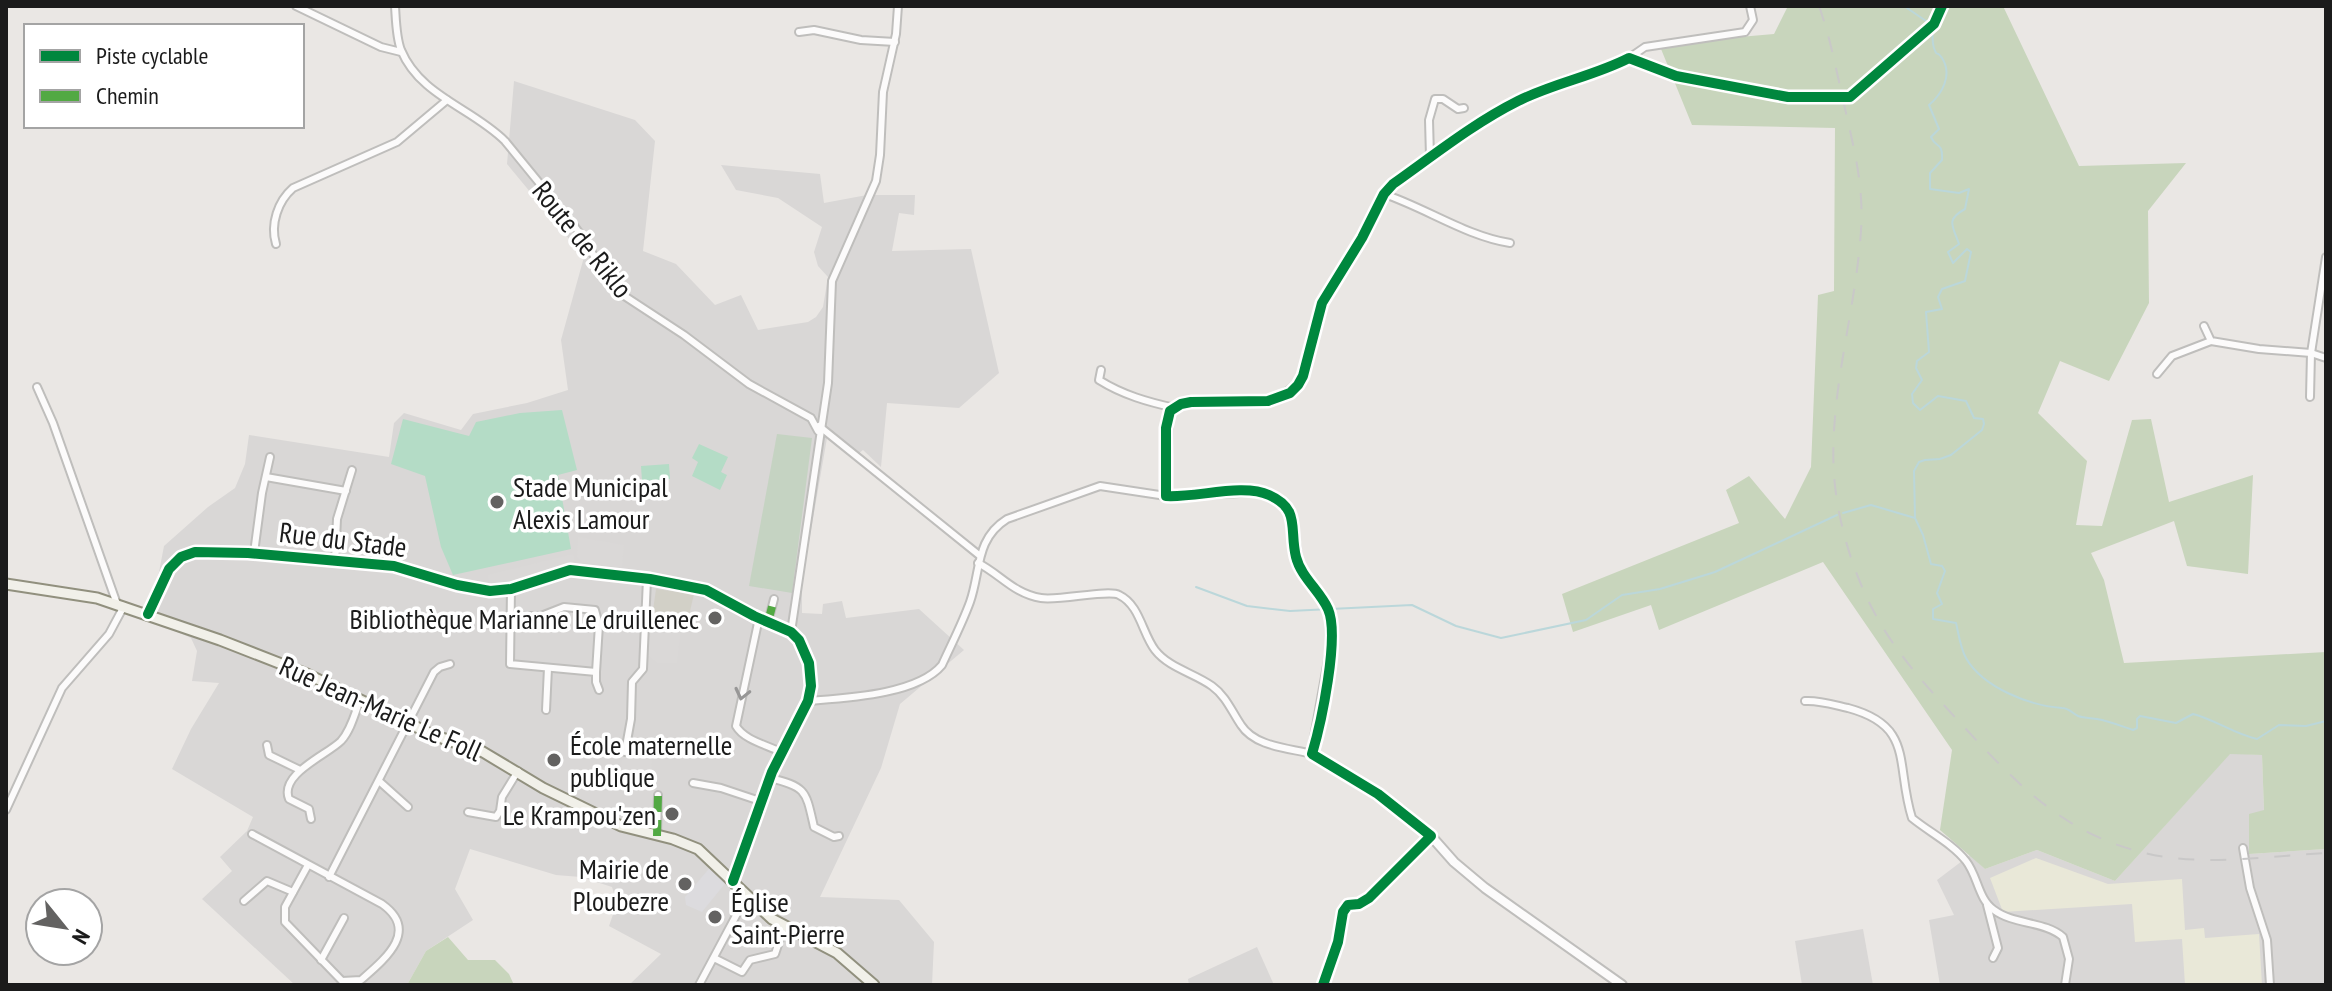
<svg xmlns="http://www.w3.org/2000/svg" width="2332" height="991" font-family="'PT Sans Narrow',sans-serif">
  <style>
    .residential { fill: #d9d7d6 }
    .construction { fill: #d2d0c7 }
    .farmland { fill: #e9e8d8 }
    .forest { fill: #c8d5bc }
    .cemetery { fill: #c5d3c2 }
    .pitch { fill: #b4dcc6 }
    .parking { fill: #dad8d7 }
    .plaza { fill: #dcdbde }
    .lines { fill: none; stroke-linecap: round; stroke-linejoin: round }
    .stream { stroke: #bbd7da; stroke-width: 2 }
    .minor-casing { stroke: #bfbebc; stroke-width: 10 }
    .tertiary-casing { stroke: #bfbebc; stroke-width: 12 }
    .secondary-casing { stroke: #91907e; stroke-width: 13 }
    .minor { stroke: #fcfbfb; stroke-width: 6 }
    .tertiary { stroke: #fcfbfb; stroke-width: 8 }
    .secondary { stroke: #f1f0e9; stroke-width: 9 }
    .rail { stroke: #c9c8c8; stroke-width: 2; stroke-dasharray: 16 16; stroke-linecap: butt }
    .quiet { stroke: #52a943; stroke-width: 8; stroke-dasharray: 16 8; stroke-linecap: butt }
    .cycleway-casing { stroke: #fff; stroke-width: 15 }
    .cycleway { stroke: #00873e; stroke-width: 10 }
    .oneway { stroke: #979696 }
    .poi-dot { fill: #636261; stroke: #fff; stroke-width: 3 }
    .labels { text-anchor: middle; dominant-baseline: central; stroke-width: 7; stroke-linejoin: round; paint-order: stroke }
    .street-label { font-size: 28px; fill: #1b1b1b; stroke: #fff }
    .poi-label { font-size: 28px; fill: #1b1b1b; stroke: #fff; text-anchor: start }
  </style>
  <rect width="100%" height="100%" fill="#eae7e4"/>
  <g class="residential">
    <polygon points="514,81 635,120 655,141 643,251 676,264 715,305 741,295 758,330 808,322 816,317 823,307 828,277 818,266 814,252 822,227 778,198 736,190 721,165 820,174 824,203 867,195 915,195 914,215 899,213 892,251 971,249 999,373 959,408 887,403 881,467 863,450 854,457 827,438 802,582 802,613 822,614 823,604 842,601 846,618 919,609 964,650 900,704 881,768 820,897 899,900 934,942 932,985 629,985 661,954 609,926 617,903 612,887 581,877 556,875 470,849 455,889 473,920 426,951 407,985 295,985 202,899 232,871 220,857 247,831 253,817 172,769 191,729 219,683 192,681 197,651 191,638 141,616 159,572 164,546 208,507 235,488 245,464 249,435 389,457 394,423 404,413 461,430 473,414 527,403 568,390 561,340 584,257 507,164"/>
    <polygon points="2230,753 2262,755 2264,810 2249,854 2326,849 2326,985 1940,985 1929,920 1954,915 1937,880 1970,855 1985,869 2037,850 2115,881"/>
    <polygon points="1863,929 1873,985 1802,985 1795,941"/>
    <polygon points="1257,947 1274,985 1189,985 1188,979"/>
  </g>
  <polygon class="construction" points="656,589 694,594 686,628 651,625"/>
  <polygon class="farmland" points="2036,858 2108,884 2182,879 2185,930 2204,928 2205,938 2259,934 2262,985 2185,985 2182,939 2135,942 2132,904 2003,912 1990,878"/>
  <g class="forest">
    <polygon points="1788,6 2003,6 2079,166 2186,163 2148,211 2149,303 2109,381 2060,361 2038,413 2087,461 2076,525 2102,526 2132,420 2151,419 2169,502 2253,475 2248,574 2187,566 2174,521 2091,553 2104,580 2124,663 2326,652 2326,849 2249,854 2249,814 2264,810 2262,755 2230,754 2115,881 2037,850 1985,869 1940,830 1952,750 1823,562 1659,630 1651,605 1573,632 1562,594 1739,523 1726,490 1749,476 1785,519 1811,467 1818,295 1834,291 1835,128 1692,125 1659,44 1774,34"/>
    <polygon points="448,937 468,960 495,960 509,974 514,985 407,985 426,951"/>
  </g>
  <polygon class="cemetery" points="777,434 812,438 792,593 749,586"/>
  <g class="pitch">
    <polygon points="562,410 577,470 558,475 571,549 453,575 441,547 425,476 391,464 403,419 469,436 476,422 520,413"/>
    <polygon points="699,444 728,457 721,472 727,475 720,490 692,476 698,462 692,458"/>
    <polygon points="669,464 670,479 642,481 641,466"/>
  </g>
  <g class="parking">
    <polygon points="578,537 624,545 622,568 582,562 577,557"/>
    <polygon points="573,554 575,561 514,581 489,584 488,575"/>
    <polygon points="651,627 681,630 677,663 657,663 648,656"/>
    <polygon points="623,752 652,755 651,782 619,781"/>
  </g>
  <polygon class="plaza" points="712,865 728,880 702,912 686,905 685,897"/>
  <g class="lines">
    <g class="stream">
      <polyline points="1904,6 1929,23"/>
      <path d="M1932,29C1933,35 1932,43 1934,48C1938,59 1936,49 1942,58C1953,75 1942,94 1929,105L1939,129L1931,137C1936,149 1943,141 1942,160L1930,173V189L1959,193L1969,189L1965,209C1945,220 1953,226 1959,244L1948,252L1953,263L1967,249L1971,252L1965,281L1942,289L1938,297L1942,309L1926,312L1929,352L1917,361L1916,368L1922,380L1912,394L1913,403L1920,410L1938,396L1966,401L1974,418L1983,419L1984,424L1982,430L1951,455L1940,459L1925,460L1919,462L1914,471L1915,518L1923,535L1931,564L1942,566L1945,571L1937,593L1942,604L1933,609V619L1956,623C1959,635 1960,647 1966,658C1983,688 2031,706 2062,708C2069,708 2072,713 2078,716C2084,718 2091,718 2097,719C2109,721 2121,726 2133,730L2137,728V719L2140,716L2176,723L2193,714C2216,720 2234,734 2257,739L2279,725L2306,726L2326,721"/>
      <polyline points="1843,513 1871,505 1915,518"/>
      <polyline points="1196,587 1247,606 1290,611 1412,605 1456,626 1501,638 1586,620 1622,595 1660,589 1715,572 1837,515"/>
    </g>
    <defs>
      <g id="minor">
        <polyline points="296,6 381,47 401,52"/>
        <path d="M395,6C396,20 396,37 401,50C420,96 472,108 505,141L572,223L587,243L603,273L626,297L684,335L749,384L811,418L818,431"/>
        <polyline points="799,32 814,30 861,40 895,42"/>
        <polyline points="1629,58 1645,47 1745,32 1753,20 1750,6"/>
        <polyline points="1850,97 1934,24 1942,6"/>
        <polyline points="1430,157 1429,120 1435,99 1443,99 1458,109 1464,108"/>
        <path d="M1384,194C1426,208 1466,236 1510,243"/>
        <path d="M276,244C270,224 278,201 293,188L397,142L447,100"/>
        <polyline points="2204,326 2211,341 2259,349 2311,353 2326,358"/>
        <path d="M1101,370L1099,380C1123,395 1148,402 1175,408"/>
        <polyline points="2157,374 2172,356 2211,341"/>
        <polyline points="37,387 53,423 117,604"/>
        <polyline points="2310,397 2311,353 2326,257"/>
        <polyline points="819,426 979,555"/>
        <polyline points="266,477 346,491"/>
        <polyline points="254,553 262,493 270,457"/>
        <polyline points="335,560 337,519 352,470"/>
        <path d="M978,563C1000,574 1014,594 1041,598C1060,601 1109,589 1119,595C1140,605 1142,633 1155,650C1169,668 1194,673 1212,686C1226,696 1232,712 1241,725C1255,747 1289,748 1312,754"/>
        <polyline points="511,589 510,664 596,672 596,682 599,690"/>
        <polyline points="148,614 169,569 181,557 195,552 248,553 394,566 457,585 490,591 511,589 570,570 650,579 706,590 754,616 791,632 799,640 809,663 811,686 808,701 772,772 733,881"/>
        <polyline points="510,616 541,616 564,607 595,610 599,625 596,672"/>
        <path d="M759,618L736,726C744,740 767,745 781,752"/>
        <polyline points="768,622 774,599"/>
        <polyline points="791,632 828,383 832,281 876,181 880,155 883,92 896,34 898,6"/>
        <path d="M808,701C845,698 917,695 942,665C951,645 962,624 970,602C981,571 975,539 1007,519L1100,486L1166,496"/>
        <path d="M1805,701C1820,700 1834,705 1848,708C1915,726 1895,764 1912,818C1929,832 1953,844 1966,861C1978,876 1978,899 1994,910C2014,925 2045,921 2063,937L2069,959L2065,985"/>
        <polyline points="546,710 548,668"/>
        <polyline points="267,745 269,755 300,770"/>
        <polyline points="625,752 631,719 632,682 643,669 647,579"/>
        <path d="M769,778C807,786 806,792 814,827L834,837L839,836"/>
        <polyline points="379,781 408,807"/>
        <polyline points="693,783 721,788 760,801"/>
        <polyline points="6,810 62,688 109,634 124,606"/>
        <polyline points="468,812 496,817 500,811 502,797 518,771"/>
        <path d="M311,819L309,809L289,799C279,774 327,755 341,741C351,730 355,713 360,700"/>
        <path d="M252,834L382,904C420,931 385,959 361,980L342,981L285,922V907L308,865"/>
        <polyline points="657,835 658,795"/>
        <polyline points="2243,848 2250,888 2267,940 2270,985"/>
        <polyline points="329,877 434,672 440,667 450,664"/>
        <polyline points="244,901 267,881 293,892"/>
        <polyline points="1987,905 1998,948 1993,958"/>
        <polyline points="714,958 742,972 750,960 775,954 784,927"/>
        <polyline points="321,960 344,918"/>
        <polyline points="699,985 747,895"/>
      </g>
      <g id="tertiary">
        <path d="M1324,603L1298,564L1291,514L1279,500L1258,491L1166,496L1168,416C1188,378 1271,429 1303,376L1322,303L1362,238L1384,194L1393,184C1434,155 1474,123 1518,101C1554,83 1594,76 1629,58L1676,76L1788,97H1850"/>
        <polyline points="1330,614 1331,649 1312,754 1402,811 1431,836 1454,862 1485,888 1622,985"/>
      </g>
      <polyline id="secondary" points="6,584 97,598 220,640 307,674 433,735 483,752 543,788 621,826 673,839 698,849 772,919 837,953 874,985"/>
    </defs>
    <use href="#minor" class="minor-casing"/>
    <use href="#tertiary" class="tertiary-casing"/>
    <use href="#secondary" class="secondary-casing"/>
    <use href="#minor" class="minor"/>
    <use href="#tertiary" class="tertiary"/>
    <use href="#secondary" class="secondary"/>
    <path class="rail" d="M1819,6C1832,43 1838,80 1847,117C1857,162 1865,195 1860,243C1853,321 1829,397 1834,476C1839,536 1862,602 1898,650C1918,678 1942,703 1965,728C2019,786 2065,834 2145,853C2201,867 2269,856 2326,853"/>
    <g class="quiet">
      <polyline points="768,622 774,599"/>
      <polyline points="657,836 658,795"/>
    </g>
    <defs>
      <g id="cycleway">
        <polyline points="148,614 169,569 181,557 195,552 248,553 394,566 457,585 490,591 511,589 570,570 650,579 706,590 754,616 791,632 799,640 809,663 811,686 808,701 772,772 733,881"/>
        <path d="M1323,985L1338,942L1343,912L1348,905L1359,904L1369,898L1431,836L1378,794L1312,754C1321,724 1340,636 1328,609C1320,591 1301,577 1296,557C1289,529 1301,509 1269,495C1243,483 1196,498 1166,496V428L1170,411L1181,404L1191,402L1268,401L1290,393L1298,385L1303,376L1322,303L1362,238L1384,194L1393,184C1434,155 1474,123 1518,101C1554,83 1594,76 1629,58L1676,76L1788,97H1850L1934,24L1942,6"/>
      </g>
    </defs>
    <use href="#cycleway" class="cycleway-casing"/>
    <use href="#cycleway" class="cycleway"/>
  </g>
  <defs><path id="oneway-chevron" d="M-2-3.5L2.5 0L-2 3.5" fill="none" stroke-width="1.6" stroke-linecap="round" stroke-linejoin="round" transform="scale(2)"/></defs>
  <use class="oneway" href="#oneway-chevron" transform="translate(742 694) rotate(103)"/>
  <g class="poi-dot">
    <circle cx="497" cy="502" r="8"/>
    <circle cx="715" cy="618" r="8"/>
    <circle cx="554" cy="760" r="8"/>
    <circle cx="672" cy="814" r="8"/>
    <circle cx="685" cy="884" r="8"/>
    <circle cx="715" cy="917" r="8"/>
  </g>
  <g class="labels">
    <g class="street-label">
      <text transform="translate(583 239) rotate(51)">Route de Riklo</text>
      <text transform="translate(343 539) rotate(7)">Rue du Stade</text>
      <text transform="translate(381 708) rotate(24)">Rue Jean-Marie Le Foll</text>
    </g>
    <g class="poi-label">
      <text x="513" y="486">Stade Municipal<tspan x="513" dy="32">Alexis Lamour</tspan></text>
      <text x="699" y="618" text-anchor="end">Bibliothèque Marianne Le druillenec</text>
      <text x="570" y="744">École maternelle<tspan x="570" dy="32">publique</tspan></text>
      <text x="656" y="814" text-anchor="end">Le Krampou'zen</text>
      <text x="669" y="868" text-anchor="end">Mairie de<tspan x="669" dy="32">Ploubezre</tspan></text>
      <text x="731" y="901">Église<tspan x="731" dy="32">Saint-Pierre</tspan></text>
    </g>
  </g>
  <rect width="2332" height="991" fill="none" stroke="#1b1b1b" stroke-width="16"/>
  <rect x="24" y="24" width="280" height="104" fill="#ffffff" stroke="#a4a4a4" stroke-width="2"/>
  <rect x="40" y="50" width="40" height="12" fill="#00873e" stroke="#a4a4a4" stroke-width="2"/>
  <text x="96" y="64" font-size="24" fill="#1b1b1b">Piste cyclable</text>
  <rect x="40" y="90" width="40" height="12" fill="#52a943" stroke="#a4a4a4" stroke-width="2"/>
  <text x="96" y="104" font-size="24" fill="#1b1b1b">Chemin</text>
  <g transform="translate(64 927) rotate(120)"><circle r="38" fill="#ffffff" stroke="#a4a4a4" stroke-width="2"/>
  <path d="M0-6L14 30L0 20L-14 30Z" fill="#636261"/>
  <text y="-12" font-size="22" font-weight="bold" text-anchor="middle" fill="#1b1b1b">N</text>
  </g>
</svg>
